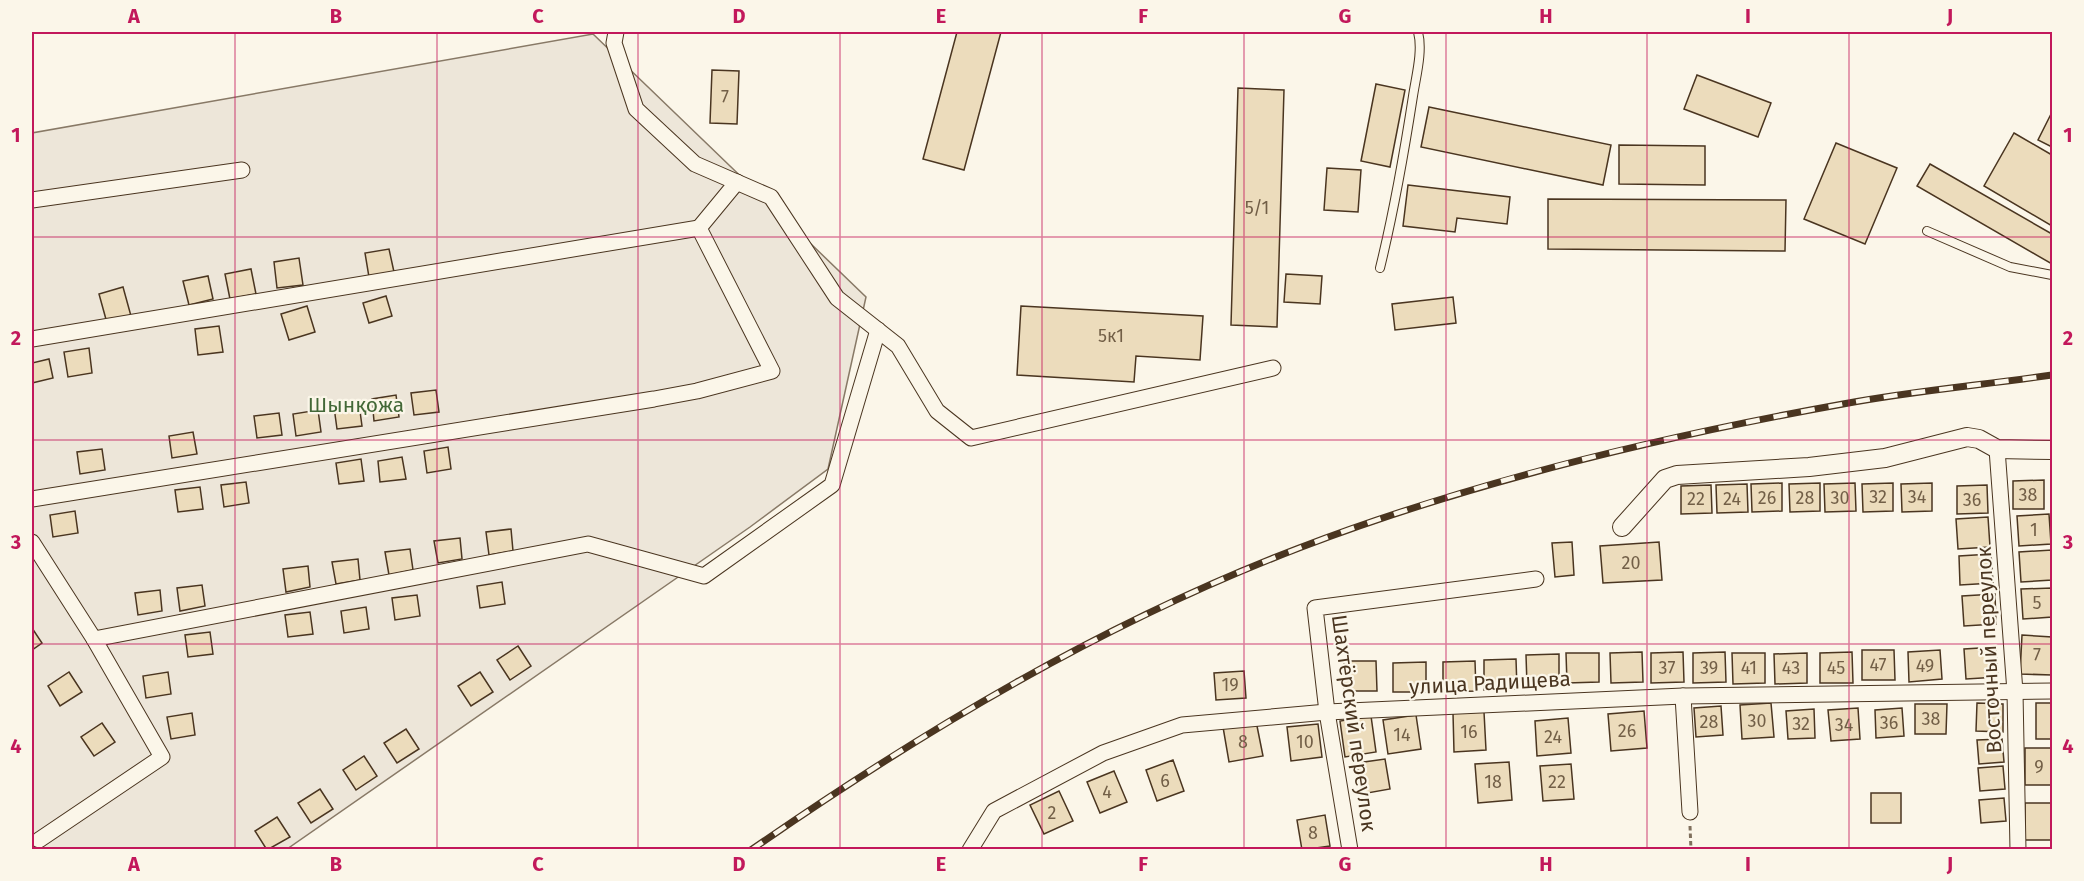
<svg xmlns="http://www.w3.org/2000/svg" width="2084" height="881" font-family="'Fira Sans',sans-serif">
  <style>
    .green { fill: #ede6d9; stroke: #887966; stroke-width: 1.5 }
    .building { fill: #ecdcbc; stroke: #4a3520; stroke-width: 1.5 }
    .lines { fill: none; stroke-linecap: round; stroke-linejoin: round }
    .service-casing { stroke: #4a3520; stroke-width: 10 }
    .minor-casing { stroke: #4a3520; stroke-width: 17 }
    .tertiary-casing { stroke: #4a3520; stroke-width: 20 }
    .path { stroke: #7f6f5c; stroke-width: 3; stroke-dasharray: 4.5 3; stroke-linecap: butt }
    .service { stroke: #fbf6e9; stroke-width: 8 }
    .minor { stroke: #fbf6e9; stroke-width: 15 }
    .tertiary { stroke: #fbf6e9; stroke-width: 18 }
    .rail-casing { stroke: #4a3520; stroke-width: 7 }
    .rail { stroke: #fbf6e9; stroke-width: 4.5; stroke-dasharray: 14; stroke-linecap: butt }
    .grid { fill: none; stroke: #c2185b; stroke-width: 1.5; stroke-opacity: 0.55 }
    .labels { text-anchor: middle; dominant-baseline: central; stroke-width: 4.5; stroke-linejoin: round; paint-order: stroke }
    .number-label { font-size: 18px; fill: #725f47 }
    .park-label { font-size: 21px; fill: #436837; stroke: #fbf6e9 }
    .street-label { font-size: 21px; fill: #4a3520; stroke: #fbf6e9 }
    .neatline { fill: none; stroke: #c2185b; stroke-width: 2 }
    .grid-label { font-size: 20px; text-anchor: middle; font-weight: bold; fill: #c2185b }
  </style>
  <rect width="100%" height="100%" fill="#fbf6e9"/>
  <polygon class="green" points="593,34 866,297 828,469 750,527 287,849 32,850 32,133"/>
  <g class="building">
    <polygon points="957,32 1001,32 964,170 923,159"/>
    <polygon points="712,70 739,71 737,124 710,123"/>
    <polygon points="1697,75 1771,103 1758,137 1684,109"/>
    <polygon points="1376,84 1405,90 1390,167 1361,161"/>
    <polygon points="1238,88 1284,90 1277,327 1231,325"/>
    <polygon points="1429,107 1611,145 1603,185 1421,147"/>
    <polygon points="2052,112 2052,147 2038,140"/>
    <polygon points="2014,133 2052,155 2052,226 1984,186"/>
    <polygon points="1836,143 1897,168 1865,244 1804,219"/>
    <polygon points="1619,145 1705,146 1705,185 1619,184"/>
    <polygon points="1930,164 2052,234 2052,264 1917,186"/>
    <polygon points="1327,168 1361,170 1358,212 1324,210"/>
    <polygon points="1408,185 1510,197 1507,224 1457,218 1455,232 1403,226"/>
    <polygon points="1548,199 1786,200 1785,251 1548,249"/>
    <polygon points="389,249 394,272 369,277 365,253"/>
    <polygon points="299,258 303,285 277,288 274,262"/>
    <polygon points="251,269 256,294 230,299 225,274"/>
    <polygon points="1286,274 1322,276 1320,304 1284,302"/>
    <polygon points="208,276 213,299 189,305 183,281"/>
    <polygon points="123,287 131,316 107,323 99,294"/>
    <polygon points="386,296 392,316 369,323 363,303"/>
    <polygon points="1453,297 1456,323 1395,330 1392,304"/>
    <polygon points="307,306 315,332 289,340 281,314"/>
    <polygon points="1021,306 1203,316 1200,360 1136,356 1134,382 1017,375"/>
    <polygon points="219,326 223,352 198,355 195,329"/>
    <polygon points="89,348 92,373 68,377 64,352"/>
    <polygon points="49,359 53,378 32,383 32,363"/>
    <polygon points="436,390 439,412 414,415 411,393"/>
    <polygon points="396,395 399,417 374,421 372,399"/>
    <polygon points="359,404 362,426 337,429 334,407"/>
    <polygon points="318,410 321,432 296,436 293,414"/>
    <polygon points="279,413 282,435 257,438 254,416"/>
    <polygon points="193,432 197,454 172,458 169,436"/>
    <polygon points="448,447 451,469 427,473 424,451"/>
    <polygon points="102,449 105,470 80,474 77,452"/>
    <polygon points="402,457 406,479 380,482 378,461"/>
    <polygon points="361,459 364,481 339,484 336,463"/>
    <polygon points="2044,480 2044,509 2013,509 2013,481"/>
    <polygon points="246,482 249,503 224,507 221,485"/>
    <polygon points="1782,483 1782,511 1752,512 1751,484"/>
    <polygon points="1820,483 1820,511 1790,512 1789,484"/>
    <polygon points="1855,483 1856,511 1825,512 1824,484"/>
    <polygon points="1893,483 1893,511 1863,512 1862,484"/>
    <polygon points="1932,483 1932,511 1902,512 1901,484"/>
    <polygon points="1747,484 1748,512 1717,513 1716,485"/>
    <polygon points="1711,485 1712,513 1681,514 1681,486"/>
    <polygon points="1987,485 1988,513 1957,514 1957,486"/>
    <polygon points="200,487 203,509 178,512 175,490"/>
    <polygon points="75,511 78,533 53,537 50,515"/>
    <polygon points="2049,514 2051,544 2019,546 2017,516"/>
    <polygon points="1988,517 1990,547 1958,549 1956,519"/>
    <polygon points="511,529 513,551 489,555 486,532"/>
    <polygon points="460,538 462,559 438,563 434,541"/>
    <polygon points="1572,542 1574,575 1555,577 1552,543"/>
    <polygon points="1659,542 1662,580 1603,583 1600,546"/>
    <polygon points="410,549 413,570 389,575 385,552"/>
    <polygon points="2052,550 2052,580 2021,582 2019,552"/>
    <polygon points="1991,554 1993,583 1960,585 1959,556"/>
    <polygon points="358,559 360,580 336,584 332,562"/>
    <polygon points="308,566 310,587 286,592 283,569"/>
    <polygon points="502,582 505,604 480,608 477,586"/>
    <polygon points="202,585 205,606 180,611 177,588"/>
    <polygon points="2052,588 2052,617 2023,619 2021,589"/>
    <polygon points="160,590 162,611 138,615 135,593"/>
    <polygon points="1995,594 1996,624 1964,626 1962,596"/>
    <polygon points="417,595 420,616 395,620 392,598"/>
    <polygon points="366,607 369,629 344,633 341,611"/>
    <polygon points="310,612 313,634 288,637 285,615"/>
    <polygon points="32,628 42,643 32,650"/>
    <polygon points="210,632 213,654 188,657 185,635"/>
    <polygon points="2022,635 2052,637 2052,675 2020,674"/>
    <polygon points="518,646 531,666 510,680 497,660"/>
    <polygon points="1996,647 1998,677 1966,679 1964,649"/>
    <polygon points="1862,650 1894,650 1895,680 1862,680"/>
    <polygon points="1940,650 1942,679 1909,682 1908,652"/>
    <polygon points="1642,652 1643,682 1611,683 1610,653"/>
    <polygon points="1683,652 1684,682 1651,683 1651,653"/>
    <polygon points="1725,652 1726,682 1693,683 1693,653"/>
    <polygon points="1852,652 1853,683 1820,683 1820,653"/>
    <polygon points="1566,653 1599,653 1599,682 1567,683"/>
    <polygon points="1732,653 1765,653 1765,683 1733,684"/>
    <polygon points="1807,653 1807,683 1775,684 1774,654"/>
    <polygon points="1559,654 1559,684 1527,685 1526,655"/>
    <polygon points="1516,659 1517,689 1484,690 1484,660"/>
    <polygon points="1344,661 1376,661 1377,691 1344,691"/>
    <polygon points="1475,661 1476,691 1443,692 1443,662"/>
    <polygon points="1426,662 1426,692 1393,692 1393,663"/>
    <polygon points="1244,671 1246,698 1216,700 1214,673"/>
    <polygon points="69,672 82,692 60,706 48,686"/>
    <polygon points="168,672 171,694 146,698 143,676"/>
    <polygon points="480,672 493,692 471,706 458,686"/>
    <polygon points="1771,703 1774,737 1742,739 1740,705"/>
    <polygon points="1977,703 2003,704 2003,732 1976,731"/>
    <rect x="2036" y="703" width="16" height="36"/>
    <polygon points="1915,704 1947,704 1946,734 1915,734"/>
    <polygon points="1721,706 1723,735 1696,737 1694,708"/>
    <polygon points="1858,708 1860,739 1831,741 1828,710"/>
    <polygon points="1902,708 1904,736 1876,738 1875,710"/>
    <polygon points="1814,709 1815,738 1788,739 1786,711"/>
    <polygon points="1644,711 1647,748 1611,751 1608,714"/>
    <polygon points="1484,712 1486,750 1454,752 1453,713"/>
    <polygon points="192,713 195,735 171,739 167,717"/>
    <polygon points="1416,715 1421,749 1388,754 1383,720"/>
    <polygon points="1371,716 1376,752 1345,757 1340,721"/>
    <polygon points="1568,718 1571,753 1537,756 1535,721"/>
    <polygon points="1256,721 1263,756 1229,762 1223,727"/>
    <polygon points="102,723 115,742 94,756 81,737"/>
    <polygon points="1318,724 1322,757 1291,761 1287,727"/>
    <polygon points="406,729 419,749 397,763 384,743"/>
    <polygon points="2002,739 2004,762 1979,764 1977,740"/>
    <rect x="2025" y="748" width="27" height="37"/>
    <polygon points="364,756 377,776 356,790 343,770"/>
    <polygon points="1385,759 1390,789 1362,794 1357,763"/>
    <polygon points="1173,760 1184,791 1157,801 1146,770"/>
    <polygon points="1509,762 1512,800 1478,803 1475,764"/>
    <polygon points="1571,764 1574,799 1543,801 1540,766"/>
    <polygon points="2003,766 2005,789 1980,791 1978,768"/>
    <polygon points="1114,771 1127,802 1100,813 1087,782"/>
    <polygon points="320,789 333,809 311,823 298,803"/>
    <polygon points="1059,791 1073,821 1044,834 1030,805"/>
    <rect x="1871" y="793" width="30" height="30"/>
    <polygon points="2004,798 2006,821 1981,823 1979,800"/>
    <rect x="2025" y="803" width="27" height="37"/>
    <polygon points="1325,815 1330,846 1302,850 1297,820"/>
    <polygon points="277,817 290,837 267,850 255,831"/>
  </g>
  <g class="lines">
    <defs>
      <g id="service">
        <polyline points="1927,231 2010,267 2052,275"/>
        <path d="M1380,268C1394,211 1404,154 1413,96C1416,76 1423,51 1418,32"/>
      </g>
      <g id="minor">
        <polyline points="616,32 614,43 636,109 695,164 771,197 837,298 898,346 937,411 971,438 1273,368"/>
        <polyline points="32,200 242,170"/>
        <polyline points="32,339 699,228"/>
        <polyline points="1997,449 2015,692 2018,850"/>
        <polyline points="32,499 654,399 697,391 772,371 699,228 737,182"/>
        <polyline points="32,542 94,639 162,757 39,840"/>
        <polyline points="94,639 588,544 704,576 832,485 878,330"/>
        <polyline points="1683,696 1690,812"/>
        <polyline points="970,850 994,811 1103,753 1182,725 1327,712 1683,696 2052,691"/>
        <polyline points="1350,850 1327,712 1315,608 1536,579"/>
      </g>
      <polyline id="tertiary" points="1622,527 1665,479 1677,475 1809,467 1885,458 1967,437 1979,439 1997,449 2052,450"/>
    </defs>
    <use href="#service" class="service-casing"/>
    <use href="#minor" class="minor-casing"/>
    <use href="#tertiary" class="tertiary-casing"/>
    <polyline class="path" points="1690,826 1691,850"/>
    <use href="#service" class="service"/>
    <use href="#minor" class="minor"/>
    <use href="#tertiary" class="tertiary"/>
    <defs>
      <path id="rail" d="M751,850C923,731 1103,623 1299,548C1474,481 1659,437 1843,404C1912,391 1983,385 2052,375"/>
    </defs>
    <use href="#rail" class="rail-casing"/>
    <use href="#rail" class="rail"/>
  </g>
  <path class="grid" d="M235,32V850M437,32V850M638,32V850M840,32V850M1042,32V850M1244,32V850M1446,32V850M1647,32V850M1849,32V850M32,237H2052M32,440H2052M32,644H2052"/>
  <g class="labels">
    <g class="number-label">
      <text x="725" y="97">7</text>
      <text x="1257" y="208">5/1</text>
      <text x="1111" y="336">5к1</text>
      <text x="2028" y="495">38</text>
      <text x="1878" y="497">32</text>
      <text x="1917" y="497">34</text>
      <text x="1767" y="498">26</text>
      <text x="1805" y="498">28</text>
      <text x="1840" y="498">30</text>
      <text x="1696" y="499">22</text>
      <text x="1732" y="499">24</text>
      <text x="1972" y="500">36</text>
      <text x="2034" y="530">1</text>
      <text x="1631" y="563">20</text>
      <text x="2037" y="603">5</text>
      <text x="2037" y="655">7</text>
      <text x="1878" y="665">47</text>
      <text x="1925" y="666">49</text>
      <text x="1667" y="668">37</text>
      <text x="1709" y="668">39</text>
      <text x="1749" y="668">41</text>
      <text x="1791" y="668">43</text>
      <text x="1836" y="668">45</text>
      <text x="1230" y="685">19</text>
      <text x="1931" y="719">38</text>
      <text x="1757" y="721">30</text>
      <text x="1709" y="722">28</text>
      <text x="1889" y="723">36</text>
      <text x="1801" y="724">32</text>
      <text x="1844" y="725">34</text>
      <text x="1627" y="731">26</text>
      <text x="1469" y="732">16</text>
      <text x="1402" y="735">14</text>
      <text x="1553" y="737">24</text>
      <text x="1243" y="742">8</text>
      <text x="1305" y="742">10</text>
      <text x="2039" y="767">9</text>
      <text x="1165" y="781">6</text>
      <text x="1493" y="782">18</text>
      <text x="1557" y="782">22</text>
      <text x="1107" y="792">4</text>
      <text x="1052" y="813">2</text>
      <text x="1313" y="833">8</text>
    </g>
    <g class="park-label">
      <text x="356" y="405">Шынқожа</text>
    </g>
    <g class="street-label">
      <text transform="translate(1989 650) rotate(-93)">Восточный переулок</text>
      <text transform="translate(1490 683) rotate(-3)">улица Радищева</text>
      <text transform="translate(1354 723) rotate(82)">Шахтёрский переулок</text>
    </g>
  </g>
  <rect width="2084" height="881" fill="none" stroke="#fbf6e9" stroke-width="66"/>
  <rect x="33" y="33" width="2018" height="815" class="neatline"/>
  <g class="grid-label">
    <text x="134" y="23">A</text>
    <text x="336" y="23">B</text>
    <text x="538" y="23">C</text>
    <text x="739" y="23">D</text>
    <text x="941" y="23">E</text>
    <text x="1143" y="23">F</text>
    <text x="1345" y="23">G</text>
    <text x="1546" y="23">H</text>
    <text x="1748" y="23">I</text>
    <text x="1950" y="23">J</text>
    <text x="16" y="142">1</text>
    <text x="2068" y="142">1</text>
    <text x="16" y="345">2</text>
    <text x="2068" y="345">2</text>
    <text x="16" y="549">3</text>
    <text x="2068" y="549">3</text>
    <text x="16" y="753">4</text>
    <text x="2068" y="753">4</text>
    <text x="134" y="871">A</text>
    <text x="336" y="871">B</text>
    <text x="538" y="871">C</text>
    <text x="739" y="871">D</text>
    <text x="941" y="871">E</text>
    <text x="1143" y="871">F</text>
    <text x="1345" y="871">G</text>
    <text x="1546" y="871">H</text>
    <text x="1748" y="871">I</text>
    <text x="1950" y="871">J</text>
  </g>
</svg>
